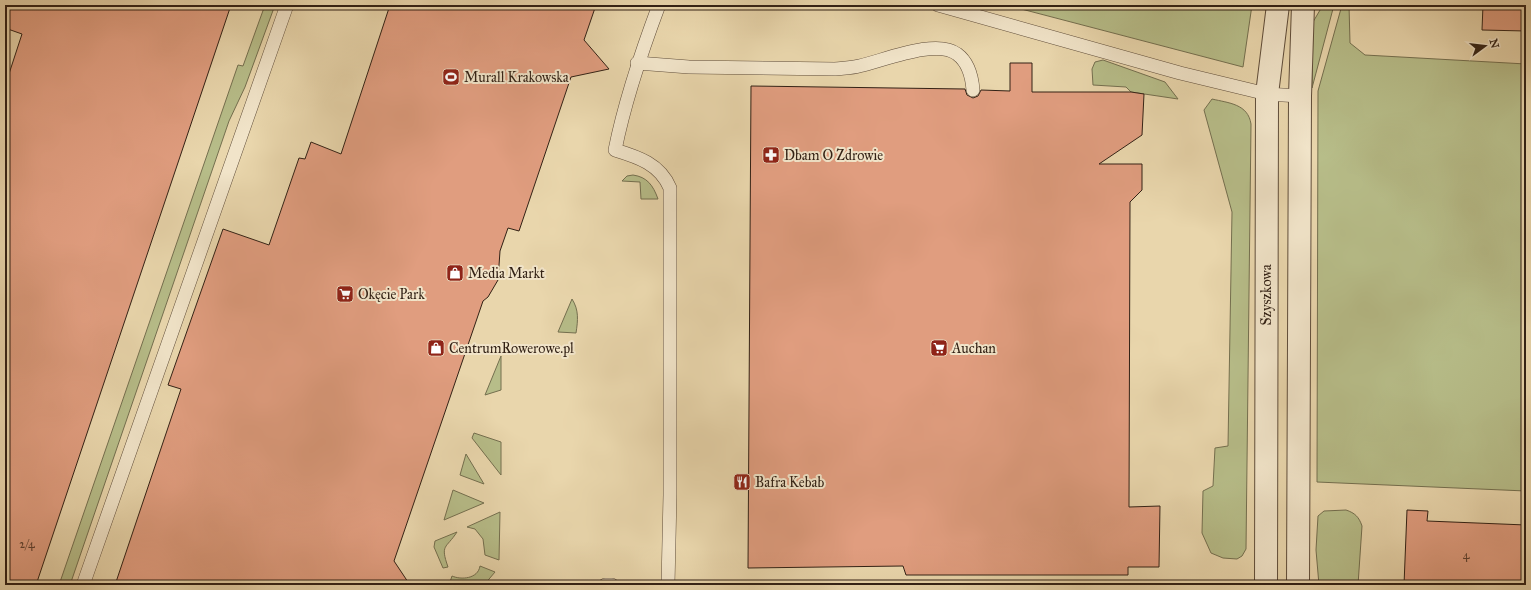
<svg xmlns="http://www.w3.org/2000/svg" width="1531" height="590" font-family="'IM FELL Great Primer',serif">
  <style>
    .green { fill: #b7bd89; stroke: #746f4f }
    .building { fill: #e09d7f; stroke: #322115 }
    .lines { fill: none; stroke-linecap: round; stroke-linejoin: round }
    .service-casing { stroke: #604e3b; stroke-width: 14 }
    .tertiary-casing { stroke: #604e3b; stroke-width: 24 }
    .service { stroke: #f1e4c9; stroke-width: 13 }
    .tertiary { stroke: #f1e4c9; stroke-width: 22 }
    .labels { text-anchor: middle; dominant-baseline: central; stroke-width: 4; stroke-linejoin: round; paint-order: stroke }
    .number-label { font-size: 12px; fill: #5e4030 }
    .poi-label { font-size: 14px; fill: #322115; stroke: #f1e4c9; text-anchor: start }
    .street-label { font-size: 14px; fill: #322115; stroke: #f1e4c9 }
  </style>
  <rect width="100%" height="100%" fill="#e9d6ac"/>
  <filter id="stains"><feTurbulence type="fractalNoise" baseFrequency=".005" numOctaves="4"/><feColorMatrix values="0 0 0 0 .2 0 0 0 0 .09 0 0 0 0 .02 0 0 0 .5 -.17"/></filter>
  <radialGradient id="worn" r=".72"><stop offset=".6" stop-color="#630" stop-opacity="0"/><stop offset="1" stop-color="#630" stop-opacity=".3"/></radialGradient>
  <g class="green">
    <polygon points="265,5 275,5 245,87 229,121 70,585 59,585 238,65 243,66"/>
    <polygon points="1006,5 1252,5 1243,67"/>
    <polygon points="1323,5 1334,5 1312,88 1313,22"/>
    <polygon points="1342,5 1349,5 1350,43 1365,55 1526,64 1526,491 1317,482 1318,91"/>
    <polygon points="1103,60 1165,82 1178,99 1131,92 1126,87 1093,85 1092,69 1095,62"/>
    <path d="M1212,99C1229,103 1248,104 1251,124L1246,549L1242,556L1237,559L1223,558L1211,553L1202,533L1203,491L1213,486L1215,448L1228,446L1232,212L1204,110Z"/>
    <path d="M633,175C647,177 653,185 658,199H641L640,182L622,181L627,176Z"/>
    <path d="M572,299C579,310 578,320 576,333L558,332Z"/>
    <polygon points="501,356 501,390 485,395"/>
    <polygon points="474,433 501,442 501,475 472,438"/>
    <polygon points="466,454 484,484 460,475"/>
    <polygon points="453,490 484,503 444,520"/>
    <path d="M1346,510C1355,513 1359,517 1362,526L1358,585H1319L1316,550L1318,516L1324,511Z"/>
    <polygon points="500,512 499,560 485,555 483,539 475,529 467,527"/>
    <path d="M457,532C446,549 440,544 448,567L443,568L434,547L435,541Z"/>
    <path d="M480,566L495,572L484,585H453L450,582L452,576C461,580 478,579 480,566Z"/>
  </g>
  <g class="building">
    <polygon points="5,5 231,5 36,585 5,585 5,86 22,34 5,28"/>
    <polygon points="390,5 596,5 584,40 609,69 571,77 519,231 508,228 500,251 498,280 488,297 483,301 394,561 410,585 115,585 181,389 168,385 223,229 269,245 299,158 305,159 311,142 341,154"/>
    <polygon points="1483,5 1526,5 1526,31 1482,30"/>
    <polygon points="1010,63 1032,63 1032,92 1131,92 1144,94 1142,135 1099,164 1142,164 1142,190 1130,202 1129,507 1160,506 1159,567 1128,567 1128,575 906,575 903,566 748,568 751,86 965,89 967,95 973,98 978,96 981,90 1010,91"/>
    <polygon points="1407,510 1428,511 1427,521 1526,525 1526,585 1404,585"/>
  </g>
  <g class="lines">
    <defs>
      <g id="service">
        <path d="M659,5C641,53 625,100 615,150C638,157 660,164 670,188V495L668,585"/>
        <polyline points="938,5 1180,73 1267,94 1300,96"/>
        <path d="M637,63L689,67L835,69C843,68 852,68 859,66C883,61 936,38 957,54C968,62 972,77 973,90"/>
        <polyline points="83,585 287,5"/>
        <polyline points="605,585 612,585"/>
      </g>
      <g id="tertiary">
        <polyline points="1266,585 1267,94 1278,5"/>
        <polyline points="1298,585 1300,96 1303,5"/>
      </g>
    </defs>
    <use href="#service" class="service-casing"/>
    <use href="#tertiary" class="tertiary-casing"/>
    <use href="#service" class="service"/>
    <use href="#tertiary" class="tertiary"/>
  </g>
  <defs>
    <symbol id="stadium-square" viewBox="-11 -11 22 22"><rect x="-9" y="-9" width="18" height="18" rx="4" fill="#8f2418" stroke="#f1e4c9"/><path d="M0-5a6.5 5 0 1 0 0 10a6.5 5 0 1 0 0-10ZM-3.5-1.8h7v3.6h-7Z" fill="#fff"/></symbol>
    <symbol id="pharmacy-square" viewBox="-11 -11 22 22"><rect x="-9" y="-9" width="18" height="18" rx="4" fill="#8f2418" stroke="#f1e4c9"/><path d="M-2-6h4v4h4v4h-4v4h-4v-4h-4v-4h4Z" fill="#fff"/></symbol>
    <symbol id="shop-square" viewBox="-11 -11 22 22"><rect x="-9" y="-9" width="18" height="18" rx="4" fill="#8f2418" stroke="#f1e4c9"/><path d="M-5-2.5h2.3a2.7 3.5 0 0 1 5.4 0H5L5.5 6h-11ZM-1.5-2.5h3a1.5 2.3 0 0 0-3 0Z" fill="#fff"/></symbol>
    <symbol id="supermarket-square" viewBox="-11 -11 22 22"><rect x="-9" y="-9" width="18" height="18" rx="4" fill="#8f2418" stroke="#f1e4c9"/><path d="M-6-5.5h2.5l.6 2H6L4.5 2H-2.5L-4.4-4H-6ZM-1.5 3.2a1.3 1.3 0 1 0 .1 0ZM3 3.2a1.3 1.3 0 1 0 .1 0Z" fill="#fff"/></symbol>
    <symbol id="restaurant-square" viewBox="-11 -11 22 22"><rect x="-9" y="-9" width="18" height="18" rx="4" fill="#8f2418" stroke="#f1e4c9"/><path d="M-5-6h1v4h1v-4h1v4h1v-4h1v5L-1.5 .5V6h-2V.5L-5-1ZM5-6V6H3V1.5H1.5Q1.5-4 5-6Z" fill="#fff"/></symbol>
  </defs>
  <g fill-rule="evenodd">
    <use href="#stadium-square" x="441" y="67" width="20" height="20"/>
    <use href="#pharmacy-square" x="761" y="145" width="20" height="20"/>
    <use href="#shop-square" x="445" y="263" width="20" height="20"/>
    <use href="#supermarket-square" x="335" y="284" width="20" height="20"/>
    <use href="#shop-square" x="426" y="338" width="20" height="20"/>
    <use href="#supermarket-square" x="929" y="338" width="20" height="20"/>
    <use href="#restaurant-square" x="732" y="472" width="20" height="20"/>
  </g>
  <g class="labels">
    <g class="number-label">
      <text x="27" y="544">2/4</text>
      <text x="1466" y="555">4</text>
    </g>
    <g class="poi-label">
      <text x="464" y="77">Murall Krakowska</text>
      <text x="784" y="155">Dbam O Zdrowie</text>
      <text x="468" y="273">Media Markt</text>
      <text x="358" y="294">Okęcie Park</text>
      <text x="449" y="348">CentrumRowerowe.pl</text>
      <text x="952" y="348">Auchan</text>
      <text x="755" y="482">Bafra Kebab</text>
    </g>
    <g class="street-label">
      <text transform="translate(1266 295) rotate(-90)">Szyszkowa</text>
    </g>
  </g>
  <rect width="1531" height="590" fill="none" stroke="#e9d6ac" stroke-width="20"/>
  <rect x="6" y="6" width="1519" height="578" fill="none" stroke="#322115" stroke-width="2"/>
  <rect x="10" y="10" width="1511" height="570" fill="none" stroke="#322115"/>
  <g transform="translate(1485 46) rotate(75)" stroke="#f1e4c9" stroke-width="3" paint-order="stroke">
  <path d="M0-3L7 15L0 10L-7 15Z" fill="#322115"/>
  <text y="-6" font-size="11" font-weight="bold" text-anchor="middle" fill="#322115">N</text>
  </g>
  <rect width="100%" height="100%" filter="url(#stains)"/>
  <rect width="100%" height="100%" fill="url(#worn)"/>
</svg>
